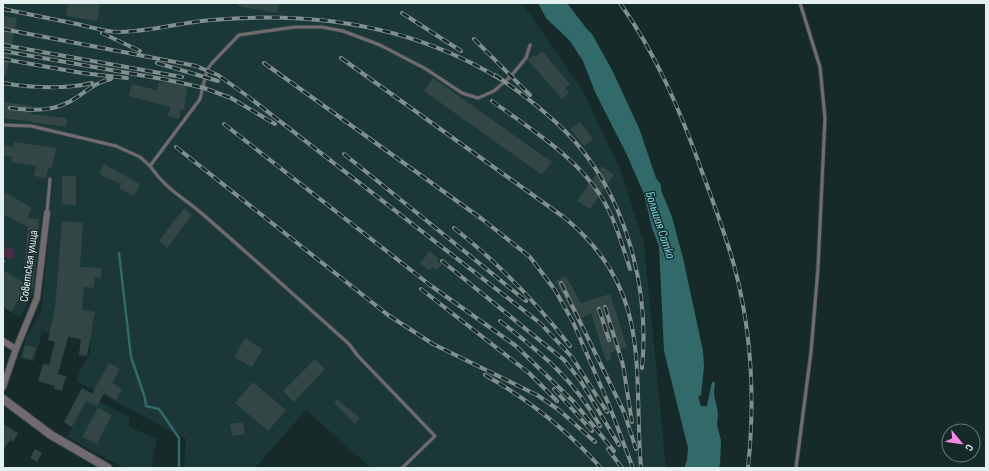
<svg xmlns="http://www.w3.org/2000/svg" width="989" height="471" font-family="'Sofia Sans Condensed',sans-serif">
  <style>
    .built { fill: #1b3737 }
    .green { fill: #482d44 }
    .water { fill: #326969 }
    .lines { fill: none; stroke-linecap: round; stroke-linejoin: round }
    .stream { stroke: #326969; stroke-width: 2.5 }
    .building { fill: #324645 }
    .service-casing { stroke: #344646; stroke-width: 4.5 }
    .minor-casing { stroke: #344646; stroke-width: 8 }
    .tertiary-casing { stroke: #344646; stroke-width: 10 }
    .path { stroke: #819090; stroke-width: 1.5; stroke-dasharray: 3 3; stroke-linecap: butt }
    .service { stroke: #716b70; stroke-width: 3 }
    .minor { stroke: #716b70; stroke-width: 6 }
    .tertiary { stroke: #716b70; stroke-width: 8 }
    .rail-casing { stroke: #808f8f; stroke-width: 4 }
    .rail { stroke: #172a2a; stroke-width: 2.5; stroke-dasharray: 8; stroke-linecap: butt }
    .labels { text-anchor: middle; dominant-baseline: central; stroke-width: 3; stroke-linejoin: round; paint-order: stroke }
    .street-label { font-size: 12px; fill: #e5f1f1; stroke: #172a2a }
    .water-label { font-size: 13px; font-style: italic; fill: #7bd7d7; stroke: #172a2a }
  </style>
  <rect width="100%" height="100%" fill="#172a2a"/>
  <g class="built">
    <polygon points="3,3 522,3 582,89 621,171 644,244 666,468 371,468 306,410 255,468 184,468 186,439 77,381 80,370 89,356 91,341 42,332 34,362 20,358 27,335 41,313 51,213 42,212 34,291 20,317 3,307"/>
    <polygon points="82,388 101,398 100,402 129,417 129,427 157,439 151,468 124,468 67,437 72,427 64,422"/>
  </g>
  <circle class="green" cx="9" cy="253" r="6"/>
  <polygon class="water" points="538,3 567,3 586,28 592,34 612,70 639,128 656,178 661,185 661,190 672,217 683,258 703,351 704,367 701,395 698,397 701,406 707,406 712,382 715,382 714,394 718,413 717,425 721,440 720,465 718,468 684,468 687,460 688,448 664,351 659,246 652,228 644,194 627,155 595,92 583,61 570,41 546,18"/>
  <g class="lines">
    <polyline class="stream" points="119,253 131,357 145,398 146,406 159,409 179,438 179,468"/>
  </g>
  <g class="building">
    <polygon points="68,3 100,3 97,21 66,16"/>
    <polygon points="238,3 279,3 277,13 238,6"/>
    <polygon points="3,16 17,18 6,76 3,76"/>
    <polygon points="542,51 570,84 565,88 569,93 562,99 528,60 534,55 535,57"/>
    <polygon points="433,78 552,162 542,175 424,91"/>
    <polygon points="164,81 187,87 184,110 181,109 179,119 168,116 170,107 129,96 132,84 157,90 159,82 164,83"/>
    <polygon points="3,102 32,106 31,114 67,118 66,127 4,118 5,110 3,109"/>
    <polygon points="580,122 593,139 584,146 570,129"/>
    <polygon points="14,142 56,148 52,168 48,168 46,178 34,176 36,166 11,162 12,157 3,155 3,144 14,147"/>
    <polygon points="104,164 140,184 134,196 119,188 121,184 99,174"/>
    <polygon points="602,166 614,175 590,209 577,201"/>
    <polygon points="62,176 76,176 76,205 62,204"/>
    <polygon points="3,191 32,208 27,218 39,219 33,287 27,287 11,312 3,307 3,270 23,282 28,227 3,214"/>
    <polygon points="184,208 192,215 167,248 159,241"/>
    <polygon points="62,221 83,223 80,267 102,268 101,278 95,277 94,288 84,287 82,310 95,312 87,356 79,355 81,339 68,337 58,374 66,376 62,391 54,389 55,386 38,381 43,364 49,365 55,342 48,340 55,308"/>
    <polygon points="429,251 439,258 437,261 442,265 437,270 433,267 430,271 420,264"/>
    <polygon points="566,276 581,303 610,294 627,347 610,353 612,360 606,361 591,313 577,321 555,281"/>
    <polygon points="245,338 263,349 252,367 234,357"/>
    <polygon points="25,345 36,348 32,360 22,357"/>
    <polygon points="315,359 325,369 294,402 283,391"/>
    <polygon points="109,363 120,369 112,383 122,389 116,400 104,393 97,406 86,401 72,427 64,422 82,388 92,394"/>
    <polygon points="253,382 286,410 268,431 235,403"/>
    <polygon points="337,399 360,418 355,424 334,403"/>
    <polygon points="98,408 112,415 97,444 82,437"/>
    <polygon points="243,422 245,434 232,436 230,424"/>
    <polygon points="3,424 18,433 13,442 10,440 3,450"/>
    <polygon points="35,449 42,453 37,462 30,458"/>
  </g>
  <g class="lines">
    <defs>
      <g id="service">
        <polyline points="3,125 31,126 116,146 140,157 150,166"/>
        <polyline points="47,213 50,179"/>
        <path d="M402,468L435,436L358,356L349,344C302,302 254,259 206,217C185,198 167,191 150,166L200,99L207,70L212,63L239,35L295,27H322L343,31L380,45L426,69L462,93L478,98L494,91L511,76L526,58L530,45"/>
        <polyline points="796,468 811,352 818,268 825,118 820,67 800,3"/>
      </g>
      <g id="minor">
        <polyline points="3,341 16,349"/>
        <polyline points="3,387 16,349 37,298 47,213"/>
      </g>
      <polyline id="tertiary" points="3,399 51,435 108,468"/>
    </defs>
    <use href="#service" class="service-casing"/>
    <use href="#minor" class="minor-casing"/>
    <use href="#tertiary" class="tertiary-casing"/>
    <polyline class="path" points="3,263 6,259"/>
    <use href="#service" class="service"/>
    <use href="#minor" class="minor"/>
    <use href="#tertiary" class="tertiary"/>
    <defs>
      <g id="rail">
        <path d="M620,3C656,54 680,110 701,169C713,202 726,235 735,269C752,334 755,402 748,468"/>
        <path d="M3,9C28,14 52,19 77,24C91,27 105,32 119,32C150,32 181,22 212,20C314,11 412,25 500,79"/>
        <polyline points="402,13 461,51"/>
        <polyline points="3,29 196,66 218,75 250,98 540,323 572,357 607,412"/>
        <polyline points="102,33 140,51"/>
        <polyline points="474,39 530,95"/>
        <polyline points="3,45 182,77"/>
        <polyline points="3,51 168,80 204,88 231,98 275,124"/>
        <path d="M341,58L565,218C653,291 633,367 641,468"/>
        <polyline points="3,59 82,73 127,78"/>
        <polyline points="157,63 218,81"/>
        <polyline points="264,63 482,219 530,257 555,290 573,322 609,405 633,468"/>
        <path d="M495,75C520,92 545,111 566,132C625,192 650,286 642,368"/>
        <path d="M3,83C33,88 62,90 92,83"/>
        <path d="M492,101C530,129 576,156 602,198C615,219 622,244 630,269"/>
        <path d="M10,108C33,111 55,112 76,98C88,90 96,82 111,79"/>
        <polyline points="224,124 430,285 516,346 574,402 614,451"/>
        <polyline points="176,147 388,315 433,344 537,395 559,410 595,442"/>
        <polyline points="344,154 526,301"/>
        <path d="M454,228C497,262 536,302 570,346"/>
        <polyline points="442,261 564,360 580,380 619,445"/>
        <polyline points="561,283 624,412 636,449"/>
        <polyline points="421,289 529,373 557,401"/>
        <polyline points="605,307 623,365 632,422"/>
        <polyline points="599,309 609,340"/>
        <path d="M500,321C542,354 573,378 600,426"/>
        <path d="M485,375C529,400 567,430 601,468"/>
        <polyline points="554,389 592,431"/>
        <polyline points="608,449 622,468"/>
      </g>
    </defs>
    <use href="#rail" class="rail-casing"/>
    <use href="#rail" class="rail"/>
  </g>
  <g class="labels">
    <g class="street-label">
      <text transform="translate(29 266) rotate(-82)">Советская улица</text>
    </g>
    <g class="water-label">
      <text transform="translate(660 225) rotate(72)">Большая Сатка</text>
    </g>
  </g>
  <rect width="989" height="471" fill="none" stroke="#e5f1f1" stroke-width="8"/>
  <g transform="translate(961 443) rotate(119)"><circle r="19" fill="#172a2a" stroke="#697a7a"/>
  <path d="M0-3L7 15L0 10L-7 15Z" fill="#f987e9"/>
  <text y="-6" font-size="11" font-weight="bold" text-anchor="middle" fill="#e5f1f1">С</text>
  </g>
</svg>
